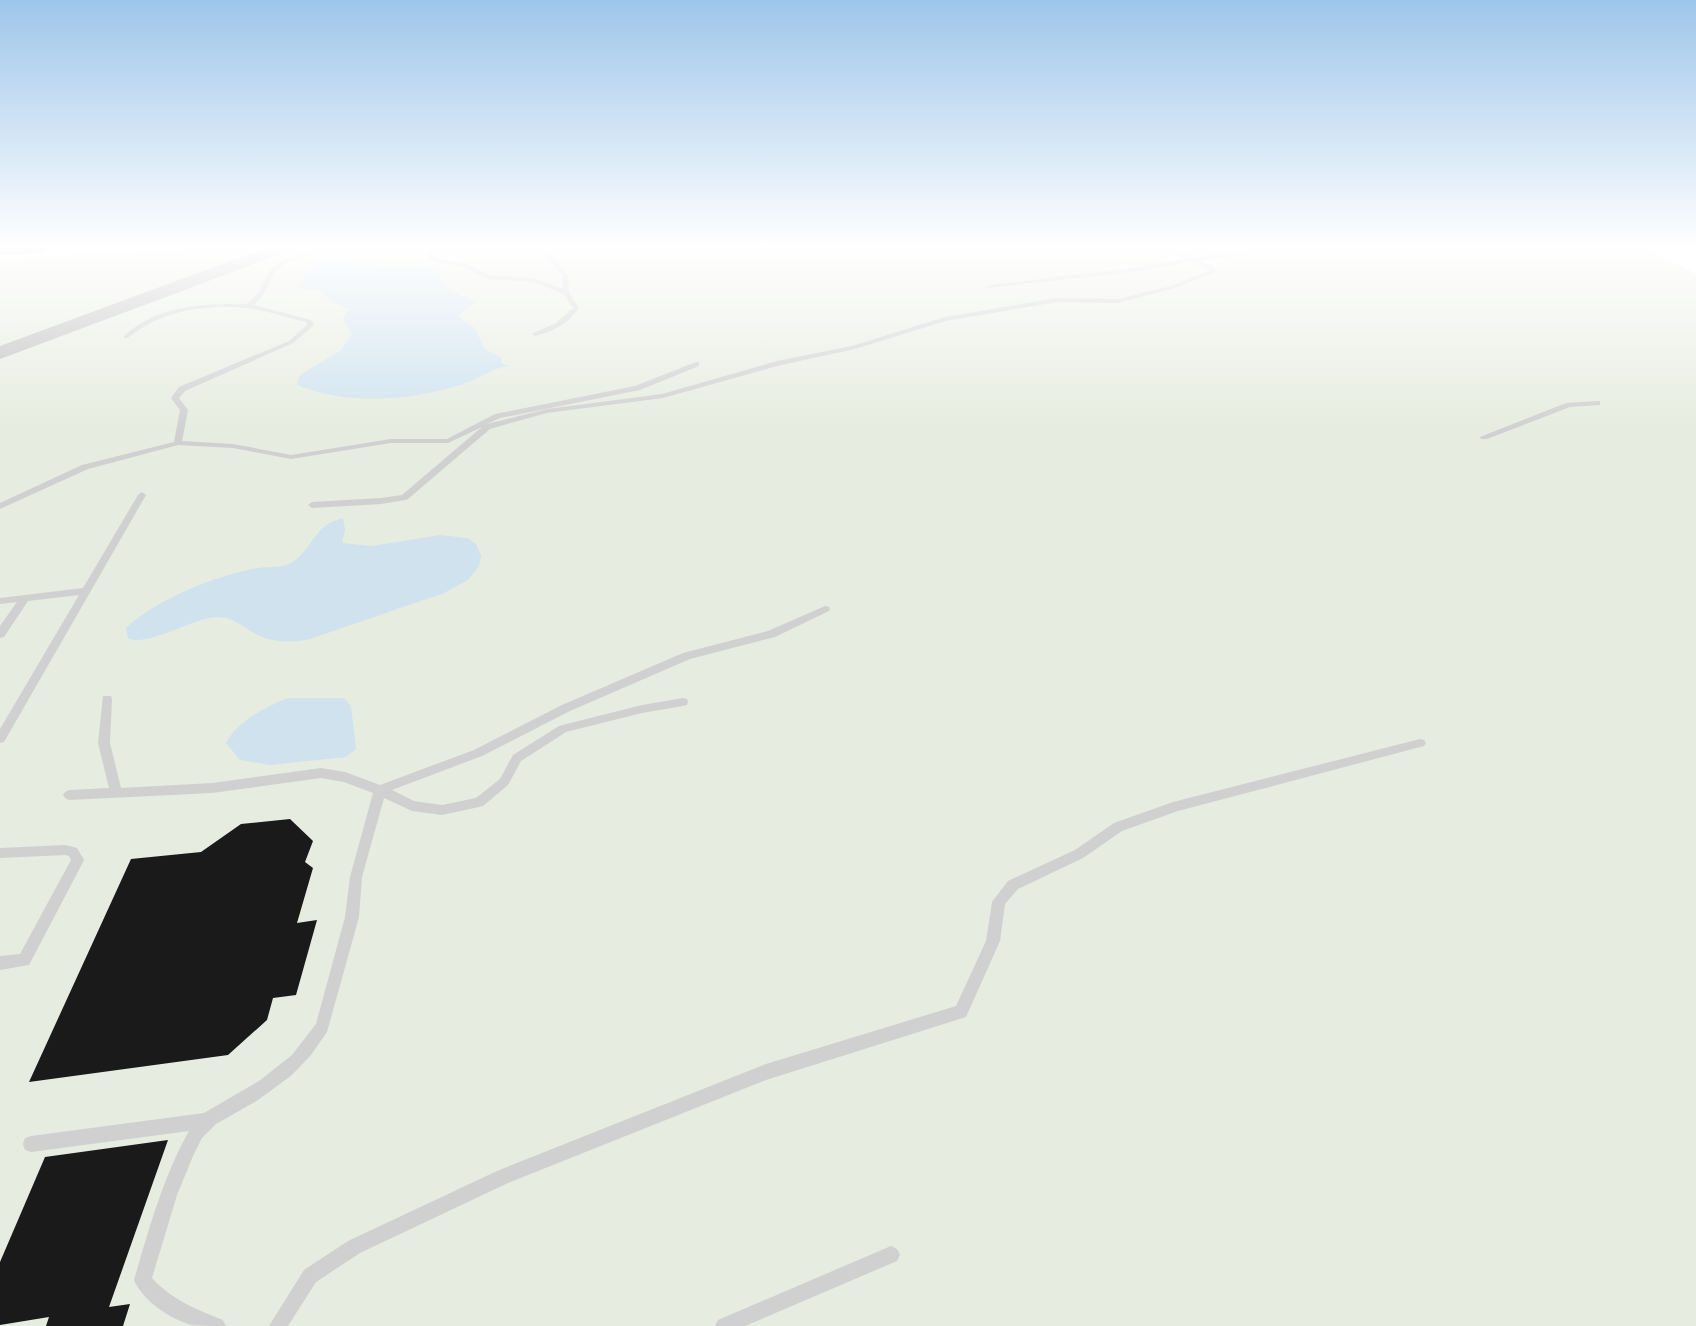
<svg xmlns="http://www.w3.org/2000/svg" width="1696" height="1326" font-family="Barlow,sans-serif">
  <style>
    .green { fill: #e6ecdf }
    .water { fill: #cfe2ee }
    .building { fill: #1a1a1a }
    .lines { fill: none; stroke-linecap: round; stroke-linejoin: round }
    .lane { fill: #d0d0d0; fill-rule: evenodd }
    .secondary { fill: #bdbdbd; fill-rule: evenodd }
    .primary { fill: #ababab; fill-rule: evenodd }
  </style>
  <rect width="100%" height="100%" fill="#fff"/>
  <g class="green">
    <polygon points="217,247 255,247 233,260 0,347 0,258"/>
    <polygon points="302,247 1646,247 1696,274 1696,1326 0,1326 0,356"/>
  </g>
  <g class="water">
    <path d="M332,259L392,269L436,267L446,287L475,302L459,315L461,319L474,327L485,349L502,358L501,363L509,366C491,368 479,379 463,384C409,401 350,406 297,385L300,375L340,351L352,334L343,319L349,309L329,300L320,290L298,289C306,272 312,260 332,259Z"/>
    <path d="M343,518L345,530L342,543L372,546L440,535L467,538L476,544L481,556L479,566L468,580L444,593L310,639C292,643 273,643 256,634C243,627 232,616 216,617C193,618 145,648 128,638L126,628C156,600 212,577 253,569C264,566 281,569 291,563C307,554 313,534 328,524C332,521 339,520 343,518Z"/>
    <path d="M288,698H344L351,706L356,749L346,757L270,765L240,760L226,743C238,721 265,707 288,698Z"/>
  </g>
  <g class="building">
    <polygon points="290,819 313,841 305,862 313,868 297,923 317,920 296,995 273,998 267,1020 228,1055 29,1082 131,859 201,852 241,824"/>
    <polygon points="168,1140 109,1307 130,1304 123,1326 46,1326 49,1317 0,1325 0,1262 45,1157"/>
  </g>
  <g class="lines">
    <g class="lane">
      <path d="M328,247L360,249L433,247V256L440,259L466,264L490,275L534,278L563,289L562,275L545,256L558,247H564L552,256L568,275L569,293L579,308C568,324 554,331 535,336L532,334L533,333L556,323L573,308L564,294L533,282L489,279L462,267L436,262L427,257L428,249L360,253L333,249L301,257L287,262L274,273L264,294L254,305L311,320L314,325L293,343L185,391L179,398L188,410L182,441L233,444L291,455L391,439H447L495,414L635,386L696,362H699V366L640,390L500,418L487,424L547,409L662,394L777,361L852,346L945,317L1057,298L1118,299L1174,285L1210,270L1191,262L1140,271L988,288L987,287L990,285L1140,267L1185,259L1160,247H1167L1192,258L1271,247H1284L1199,261L1213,266L1217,271L1178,287L1118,303L1057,302L946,321L855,349L781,365L663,398L547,413L518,421L490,429L408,499L405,500L381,504L312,508L308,505L312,502L381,498L402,495L482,427L448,443H391L291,459L233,448L178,445L88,469L0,509V503L82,465L174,442L180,410L171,398L179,387L289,341L307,325L306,322C287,318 267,310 247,308C205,304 161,310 128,338H124V336C160,304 201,304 247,304L258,293L269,271L283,260Z"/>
      <polygon points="1597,401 1600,401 1600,405 1570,407 1487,439 1481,439 1480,437 1566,403"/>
      <polygon points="142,492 146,495 4,742 0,743 0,729 79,595 28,601 4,637 0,638 0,626 17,602 0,604 0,598 83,588 138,495"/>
      <path d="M825,606L829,607L830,609L829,611L775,637L690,659L570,711L482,756L392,790L414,801L442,805L476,798L500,779L513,755L559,726L642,705L683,698L687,699L688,702L687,705L683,706L642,713L566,732L521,761L508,785L483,806L479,807L442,815L412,811L384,798L362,877L359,917L327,1032L311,1055L292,1075L258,1100L216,1124L202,1138L193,1156L177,1195L152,1278C172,1300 196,1309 223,1320L226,1326C215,1326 202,1326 192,1325C170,1319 143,1301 134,1280C149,1229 163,1177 189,1131L31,1152L25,1150L23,1144L25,1138L31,1136L204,1113L259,1081L292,1055L316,1024L345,917L350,877L373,793L344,782L321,778L212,793L69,800L65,798L63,795L65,792L69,790L109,788L98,743L103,696H111L112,699L110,743L121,788L212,783L321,768L345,772L380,785L474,750L562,705L683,653L768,631Z"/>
      <polygon points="1420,739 1424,740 1426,743 1424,746 1178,811 1122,831 1083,858 1018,889 1005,904 1000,941 966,1017 766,1080 508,1183 360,1253 316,1282 288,1326 269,1326 304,1270 348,1241 497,1171 766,1064 956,1006 986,941 992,902 1008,881 1075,850 1114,823 1173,802"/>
      <polygon points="65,845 77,848 84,860 82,864 29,965 0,970 0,956 20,954 71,860 69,856 65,855 0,858 0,848"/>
      <polygon points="891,1246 897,1249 900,1255 897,1261 745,1326 715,1326 718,1320"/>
    </g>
    <polygon class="secondary" points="268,247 291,247 289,251 0,359 0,346"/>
    <polygon class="primary" points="0,247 51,247 42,253 0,255"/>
  </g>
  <linearGradient id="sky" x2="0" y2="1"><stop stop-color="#9ec6ea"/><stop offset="0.57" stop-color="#fff"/><stop offset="1" stop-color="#fff" stop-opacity="0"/></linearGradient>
  <rect width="1696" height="432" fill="url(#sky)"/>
</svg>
